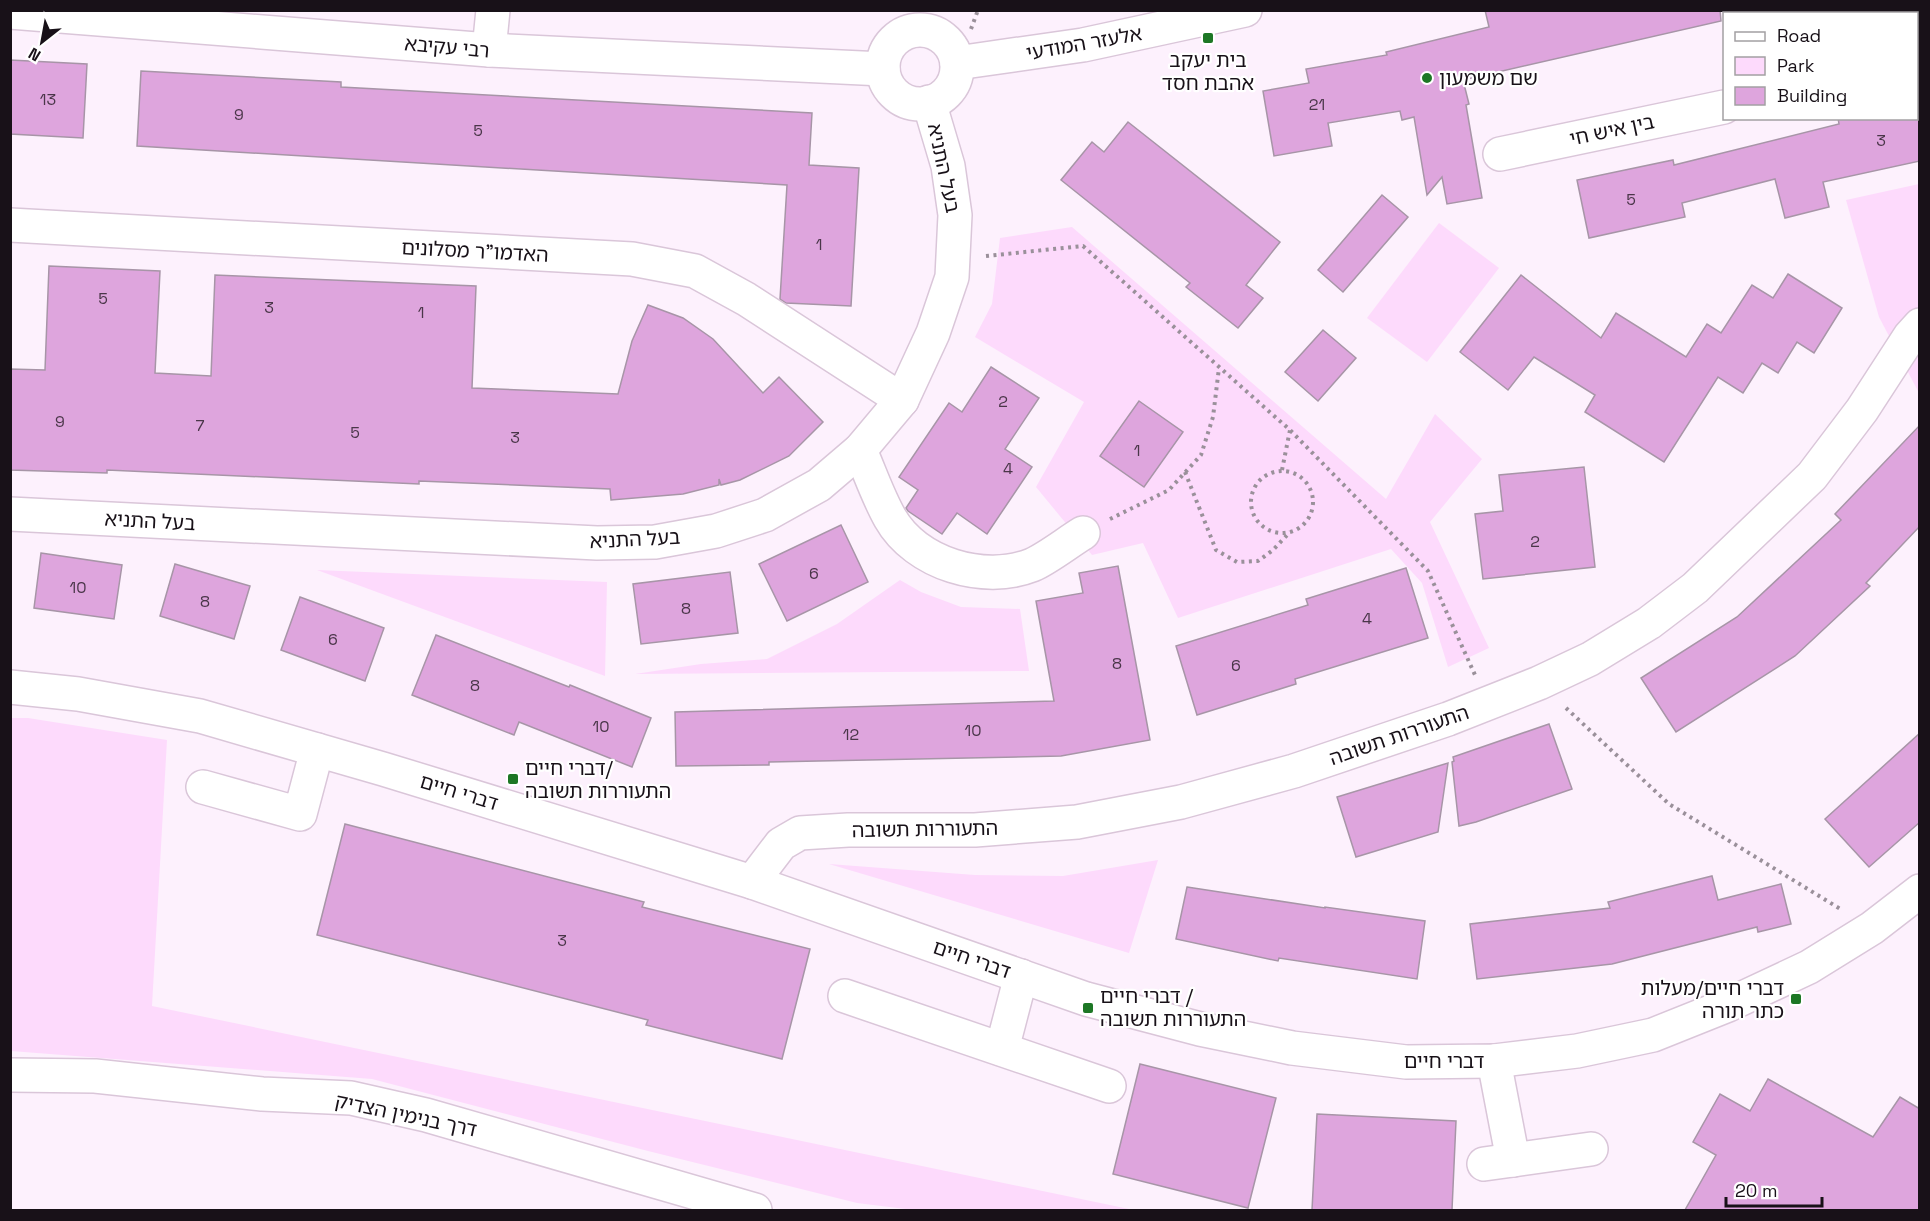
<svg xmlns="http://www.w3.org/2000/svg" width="1930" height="1221" font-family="'Space Grotesk','Noto Sans Hebrew',sans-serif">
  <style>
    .green { fill: #fddafc }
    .building { fill: #dea5dd; stroke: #a795a7; stroke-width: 1.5 }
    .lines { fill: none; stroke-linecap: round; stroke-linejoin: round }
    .minor-casing { stroke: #dac6d9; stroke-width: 36 }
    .path { stroke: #9a909a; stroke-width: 4; stroke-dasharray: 3 4.5; stroke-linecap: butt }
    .minor { stroke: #fff; stroke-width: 33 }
    .poi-dot { fill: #1d7725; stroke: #fff; stroke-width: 2 }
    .labels { text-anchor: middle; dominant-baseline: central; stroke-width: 4.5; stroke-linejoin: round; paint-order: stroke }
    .number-label { font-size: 16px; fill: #4a3649 }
    .street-label { font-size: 20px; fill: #181118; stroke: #fff }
    .poi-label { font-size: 20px; fill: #181118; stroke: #fff; text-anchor: start }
  </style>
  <rect width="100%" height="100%" fill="#fdf1fd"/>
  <g class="green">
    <polygon points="1919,184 1919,393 1879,317 1846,200"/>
    <polygon points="1439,223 1499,268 1427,362 1367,318"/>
    <polygon points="1072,227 1386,499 1435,414 1482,459 1430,522 1489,648 1448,667 1422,583 1391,549 1178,618 1143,543 1092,555 1036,487 1084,402 975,337 992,304 1000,238"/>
    <polygon points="317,570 607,582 605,676"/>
    <polygon points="900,580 921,592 961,607 1020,609 1029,671 635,674 701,664 767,659 837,624"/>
    <polygon points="11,718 28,718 167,740 152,1006 1134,1210 914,1210 857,1203 648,1151 372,1079 11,1051"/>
    <polygon points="1158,860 1129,953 829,864 975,875 1063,876"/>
  </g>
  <g class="building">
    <polygon points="1485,10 1720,10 1721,21 1463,80 1469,104 1466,105 1482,198 1447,204 1442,177 1427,195 1414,117 1402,120 1400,111 1328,123 1332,146 1274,156 1263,91 1309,83 1306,69 1387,55 1386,52 1489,27"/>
    <polygon points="10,60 87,64 83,138 10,134"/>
    <polygon points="141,71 341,82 341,87 812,113 809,165 859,168 851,306 786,303 780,299 787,185 137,146"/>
    <polygon points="1838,118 1920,118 1920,161 1823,182 1829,207 1785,218 1775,179 1682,203 1685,217 1589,238 1577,180 1673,160 1674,165 1839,124"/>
    <polygon points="1128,122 1280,242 1246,285 1263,298 1238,328 1186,287 1190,283 1061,180 1092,142 1104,152"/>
    <polygon points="1382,195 1408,217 1343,292 1318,270"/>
    <polygon points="49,266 160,271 155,373 211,376 215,275 476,286 472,388 618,394 632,341 648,305 683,318 713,339 763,393 779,377 823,422 789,456 740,480 721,485 719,479 719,485 683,494 611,500 610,489 419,481 419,484 107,470 107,473 10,470 10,369 45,370"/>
    <polygon points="1788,274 1842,308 1814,353 1797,342 1778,373 1762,363 1743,393 1718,377 1664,462 1585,412 1595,395 1534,357 1508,390 1460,352 1521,275 1601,338 1616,313 1686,357 1707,324 1721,333 1752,285 1773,298"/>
    <polygon points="1323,330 1356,358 1318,401 1285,372"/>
    <polygon points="991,367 1039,398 1005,449 1032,467 987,534 957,513 942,534 908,511 906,508 918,490 899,477 949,403 962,412"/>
    <polygon points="1139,401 1183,432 1144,487 1100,456"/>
    <polygon points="1920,425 1920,526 1866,583 1870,586 1795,656 1676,732 1641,678 1737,617 1841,520 1835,514"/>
    <polygon points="1584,467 1595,567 1483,579 1475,514 1503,511 1499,475"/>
    <polygon points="841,525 868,582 787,621 759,564"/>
    <polygon points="41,553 122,565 114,619 34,608"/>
    <polygon points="175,564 250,586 234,639 160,616"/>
    <polygon points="1118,566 1150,740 1061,756 769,762 769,765 676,766 675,712 1054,701 1036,601 1083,593 1079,573"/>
    <polygon points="1406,568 1428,638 1295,679 1296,684 1197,715 1176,646 1308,605 1306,599"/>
    <polygon points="730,572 738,633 641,644 633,584"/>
    <polygon points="300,597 384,628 365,681 281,650"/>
    <polygon points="436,635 569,687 570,685 651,718 632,767 519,722 514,735 412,695"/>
    <polygon points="1549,724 1572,789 1476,822 1459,826 1452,762 1454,761 1453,757"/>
    <polygon points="1920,733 1920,822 1869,867 1825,819"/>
    <polygon points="1448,763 1438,832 1356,857 1337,797"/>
    <polygon points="345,824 644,902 642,907 810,949 782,1059 646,1025 648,1020 317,935"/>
    <polygon points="1712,876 1718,900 1781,884 1791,924 1758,932 1757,927 1612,964 1477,979 1470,924 1610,908 1608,902"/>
    <polygon points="1187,887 1325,908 1325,907 1425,921 1417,979 1279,958 1278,961 1176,939"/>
    <polygon points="1140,1064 1276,1098 1248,1208 1113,1174"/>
    <polygon points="1768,1079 1873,1137 1900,1097 1920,1109 1920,1210 1685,1210 1716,1155 1693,1142 1720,1094 1750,1111"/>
    <polygon points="1317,1114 1456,1121 1452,1210 1312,1210"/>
  </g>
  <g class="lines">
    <defs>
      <g id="minor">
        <polyline points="10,12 489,50 883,69"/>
        <circle cx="920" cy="67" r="37"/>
        <polyline points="489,50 493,10"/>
        <polyline points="957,63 1083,45 1245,10"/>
        <polyline points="1916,66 1920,65"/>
        <polyline points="1500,154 1724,107"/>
        <polyline points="10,225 632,259 695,271 746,299 902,400"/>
        <path d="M860,450C870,473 878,497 890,518C916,564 984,584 1032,565C1048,558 1068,542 1083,533"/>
        <polyline points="10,514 597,543 655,542 716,531 765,515 819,485 860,450 902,400 933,333 952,277 955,215 948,166 929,102"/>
        <polyline points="10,687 78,694 200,716 383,769 752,882 1086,999 1200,1029 1292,1048 1406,1062 1494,1061 1577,1051 1653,1035 1728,1005 1809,967 1872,928 1920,891"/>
        <polyline points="203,787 300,814 317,750"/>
        <polyline points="752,882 781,844 800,833 848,830 975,830 1077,822 1181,802 1294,771 1448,719 1539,683 1590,659 1649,623 1695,588 1812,476 1862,410 1910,336 1920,325"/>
        <polyline points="845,996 1109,1086"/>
        <polyline points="1002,1049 1021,976"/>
        <polyline points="1494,1061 1513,1160"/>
        <polyline points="10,1075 95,1076 262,1094 351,1098 426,1115 755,1210"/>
        <polyline points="1484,1164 1591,1149"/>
      </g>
    </defs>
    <use href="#minor" class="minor-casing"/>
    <g class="path">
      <polyline points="971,29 978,10"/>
      <polyline points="986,256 1083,246 1290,430 1428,571 1475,675"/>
      <polyline points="1282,470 1290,430"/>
      <circle cx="1282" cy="502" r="31"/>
      <polyline points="1185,472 1216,550 1237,562 1258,561 1273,550 1290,532"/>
      <polyline points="1110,519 1169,490 1201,455 1213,417 1219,368"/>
      <polyline points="1566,708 1669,804 1842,910"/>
    </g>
    <use href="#minor" class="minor"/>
  </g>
  <g class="poi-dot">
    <rect x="1202" y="32" width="12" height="12" rx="3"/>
    <circle cx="1427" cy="78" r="6"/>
    <rect x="507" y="773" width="12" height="12" rx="3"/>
    <rect x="1790" y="993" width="12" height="12" rx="3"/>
    <rect x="1082" y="1002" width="12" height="12" rx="3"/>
  </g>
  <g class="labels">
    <g class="number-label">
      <text x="48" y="99">13</text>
      <text x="1317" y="104">21</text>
      <text x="239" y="114">9</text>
      <text x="478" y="130">5</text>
      <text x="1881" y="140">3</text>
      <text x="1631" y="199">5</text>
      <text x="819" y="244">1</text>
      <text x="103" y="298">5</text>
      <text x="269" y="307">3</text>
      <text x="421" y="312">1</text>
      <text x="1003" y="401">2</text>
      <text x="60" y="421">9</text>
      <text x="200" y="425">7</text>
      <text x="355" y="432">5</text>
      <text x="515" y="437">3</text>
      <text x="1137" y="450">1</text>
      <text x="1008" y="468">4</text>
      <text x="1535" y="541">2</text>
      <text x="814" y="573">6</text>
      <text x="78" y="587">10</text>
      <text x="205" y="601">8</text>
      <text x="686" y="608">8</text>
      <text x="1367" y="618">4</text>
      <text x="333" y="639">6</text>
      <text x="1117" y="663">8</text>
      <text x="1236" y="665">6</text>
      <text x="475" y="685">8</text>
      <text x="601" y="726">10</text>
      <text x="973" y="730">10</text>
      <text x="851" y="734">12</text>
      <text x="562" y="940">3</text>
    </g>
    <g class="street-label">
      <text transform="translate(1084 43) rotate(-10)">אלעזר המודעי</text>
      <text transform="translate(447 47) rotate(5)">רבי עקיבא</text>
      <text transform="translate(1612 130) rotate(-12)">בין איש חי</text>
      <text transform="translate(944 168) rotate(78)">בעל התניא</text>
      <text transform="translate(475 251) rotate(3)">האדמו"ר מסלונים</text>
      <text transform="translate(150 521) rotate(3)">בעל התניא</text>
      <text transform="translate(635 539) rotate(-3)">בעל התניא</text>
      <text transform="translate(1399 735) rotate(-19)">התעוררות תשובה</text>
      <text transform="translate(459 792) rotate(17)">דברי חיים</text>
      <text transform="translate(925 829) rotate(-1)">התעוררות תשובה</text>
      <text transform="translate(972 959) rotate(19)">דברי חיים</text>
      <text x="1444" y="1061">דברי חיים</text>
      <text transform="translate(406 1115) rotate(12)">דרך בנימין הצדיק</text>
    </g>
    <g class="poi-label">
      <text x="1208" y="60" text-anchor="middle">בית יעקב<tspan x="1208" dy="23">אהבת חסד</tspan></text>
      <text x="1439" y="78">שם משמעון</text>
      <text x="525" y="768">דברי חיים/<tspan x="525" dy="23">התעוררות תשובה</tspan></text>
      <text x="1784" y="988" text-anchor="end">דברי חיים/מעלות<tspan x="1784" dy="23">כתר תורה</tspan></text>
      <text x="1100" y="996">דברי חיים /<tspan x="1100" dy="23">התעוררות תשובה</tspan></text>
    </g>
  </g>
  <rect width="1930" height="1221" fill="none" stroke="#181118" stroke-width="24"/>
  <rect x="1723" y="12" width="195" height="108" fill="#ffffff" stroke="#a3a0a3" stroke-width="1.5"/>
  <rect x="1735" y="32" width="30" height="9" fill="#ffffff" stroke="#a3a0a3" stroke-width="1.5"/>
  <text x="1777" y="42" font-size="18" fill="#181118">Road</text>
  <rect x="1735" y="57" width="30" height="18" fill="#fddafc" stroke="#a3a0a3" stroke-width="1.5"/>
  <text x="1777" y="72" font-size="18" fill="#181118">Park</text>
  <rect x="1735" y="87" width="30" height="18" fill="#dea5dd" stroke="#a3a0a3" stroke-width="1.5"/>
  <text x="1777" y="102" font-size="18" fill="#181118">Building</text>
  <g transform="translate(42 42) rotate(211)" stroke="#ffffff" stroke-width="4.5" paint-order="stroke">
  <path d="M0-4.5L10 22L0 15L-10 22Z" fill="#181118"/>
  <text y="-9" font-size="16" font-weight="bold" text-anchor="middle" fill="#181118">N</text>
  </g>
  <path d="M1726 1197v9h96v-9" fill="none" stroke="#181118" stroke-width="3"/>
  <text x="1735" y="1197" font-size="18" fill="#181118" stroke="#ffffff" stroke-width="4.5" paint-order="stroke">20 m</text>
</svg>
